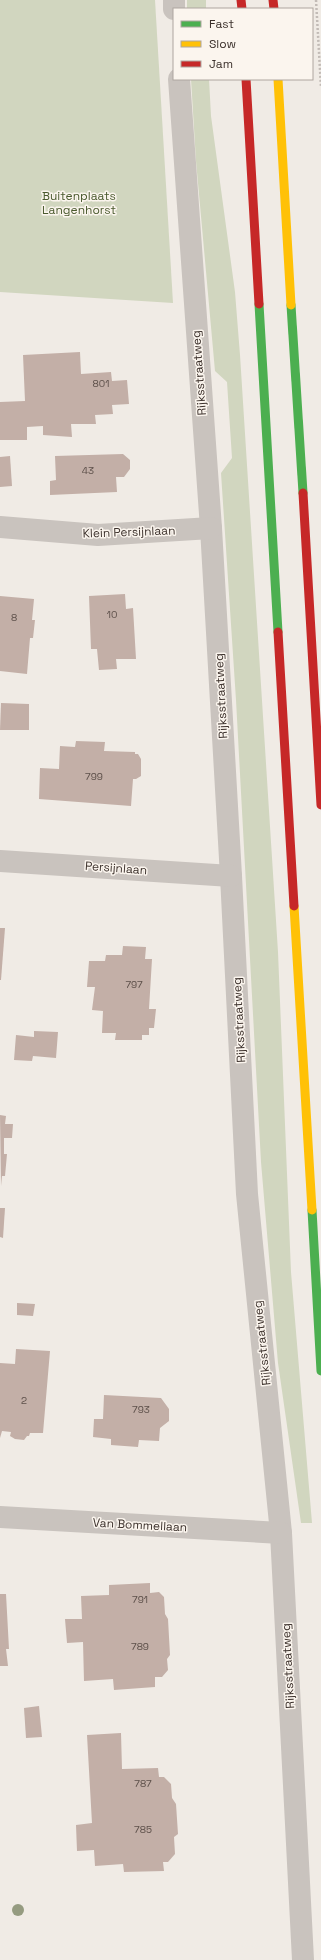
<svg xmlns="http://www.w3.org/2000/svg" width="321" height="1960" font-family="'Space Grotesk',sans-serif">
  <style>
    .green { fill: #d1d6bf }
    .building { fill: #c3afa7 }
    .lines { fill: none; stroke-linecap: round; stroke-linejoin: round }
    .path { stroke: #c2bbb6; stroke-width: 2.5; stroke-dasharray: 2 2; stroke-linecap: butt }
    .street { stroke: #c9c3be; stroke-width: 22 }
    .fast { stroke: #4caf50; stroke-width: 9 }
    .slow { stroke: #ffc107; stroke-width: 9 }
    .jam { stroke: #c62828; stroke-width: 9 }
    .tree { fill: #959b80 }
    .labels { text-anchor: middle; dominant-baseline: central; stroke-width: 3; stroke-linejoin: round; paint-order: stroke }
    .number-label { font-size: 10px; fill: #5d504a }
    .park-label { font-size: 12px; fill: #4a5a2e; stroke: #fbf5ee }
    .street-label { font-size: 12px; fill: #3b302b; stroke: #fbf5ee }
  </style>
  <rect width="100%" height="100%" fill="#f0ebe5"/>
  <g class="green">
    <polygon points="0,0 155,0 173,303 0,292"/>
    <rect x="187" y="0" width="19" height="9"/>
    <polygon points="191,79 209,79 211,116 235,292 240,355 278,952 291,1272 312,1523 301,1523 278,1363 261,1162 236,700 221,473 232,458 227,382 215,371 196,161"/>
  </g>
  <g class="building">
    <polygon points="80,352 81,374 111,372 112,381 127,380 129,404 112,405 113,414 95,415 96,424 71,424 72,437 43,435 43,426 27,427 27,440 0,440 0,402 25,401 23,355"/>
    <polygon points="123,454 130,460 130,469 124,477 116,477 117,492 50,495 50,481 56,480 55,456"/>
    <polygon points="10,456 12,486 0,487 0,457"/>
    <polygon points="125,594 126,609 133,608 136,659 116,659 117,669 99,670 97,649 91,649 89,596"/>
    <polygon points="0,596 34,599 32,620 35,620 33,638 30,638 27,674 0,671"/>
    <polygon points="1,703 29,704 29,730 0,730"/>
    <polygon points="76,741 105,742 104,751 135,752 135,754 138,754 141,759 141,776 136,779 133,779 131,806 39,799 40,768 59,769 60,746 75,747"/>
    <polygon points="0,928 5,928 1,980 0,980"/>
    <polygon points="123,946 146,947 145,959 152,959 149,1009 156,1009 154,1028 149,1028 149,1035 142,1035 142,1040 115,1040 116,1033 102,1033 103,1011 92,1010 95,987 87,987 89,961 105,961 106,955 122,955"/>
    <polygon points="34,1031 58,1032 56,1058 33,1056 32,1061 14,1060 16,1035 34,1037"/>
    <polygon points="0,1115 6,1116 5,1124 13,1124 12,1138 4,1138 4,1154 7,1154 5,1176 2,1176 1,1186"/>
    <polygon points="0,1208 5,1208 3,1238 0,1237"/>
    <polygon points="17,1303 35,1304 33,1316 17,1315"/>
    <polygon points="16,1349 50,1351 43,1433 30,1433 29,1436 27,1436 24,1440 15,1439 10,1436 11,1432 2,1431 0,1438 0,1363 15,1364"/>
    <polygon points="104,1395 161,1398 169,1409 169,1421 160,1428 159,1441 139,1440 138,1447 111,1445 111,1439 93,1437 94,1419 103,1419"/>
    <polygon points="150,1583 150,1593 159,1592 164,1597 165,1614 168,1619 170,1655 167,1659 168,1670 162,1677 155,1677 155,1687 114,1690 113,1679 84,1681 83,1642 67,1643 65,1619 82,1619 81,1596 109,1595 109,1585"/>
    <polygon points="0,1594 6,1594 9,1649 6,1649 8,1666 0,1666"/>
    <polygon points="39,1706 42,1737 26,1738 24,1708"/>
    <polygon points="121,1733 122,1769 158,1768 159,1777 164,1777 171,1784 172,1798 176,1804 178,1834 174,1837 175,1854 168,1862 163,1862 164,1871 124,1872 123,1864 95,1866 94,1850 77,1851 76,1825 92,1823 87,1735"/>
  </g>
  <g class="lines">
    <polyline class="path" points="316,0 321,87"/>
    <g class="street">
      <polyline points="174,0 174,9"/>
      <polyline points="179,79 211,528 231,876 247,1194 281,1533 303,1960"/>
      <polyline points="0,527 98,535 211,528"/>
      <polyline points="0,861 231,876"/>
      <polyline points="0,1517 281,1533"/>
    </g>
    <g class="fast">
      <polyline points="259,304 278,632"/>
      <polyline points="291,305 303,493"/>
      <polyline points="312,1210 321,1371"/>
    </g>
    <g class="slow">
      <polyline points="278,79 291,305"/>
      <polyline points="294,906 312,1210"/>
    </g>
    <g class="jam">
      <polyline points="241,0 242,9"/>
      <polyline points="273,0 274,9"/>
      <polyline points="246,79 259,304"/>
      <polyline points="303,493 321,805"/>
      <polyline points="278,632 294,906"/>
    </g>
  </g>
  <circle class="tree" cx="18" cy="1910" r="6"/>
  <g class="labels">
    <g class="number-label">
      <text x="101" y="383">801</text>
      <text x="88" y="470">43</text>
      <text x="112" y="614">10</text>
      <text x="14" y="617">8</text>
      <text x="94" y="776">799</text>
      <text x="134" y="984">797</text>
      <text x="24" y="1400">2</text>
      <text x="141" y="1409">793</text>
      <text x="140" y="1599">791</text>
      <text x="140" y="1646">789</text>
      <text x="143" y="1783">787</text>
      <text x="143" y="1829">785</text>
    </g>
    <g class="park-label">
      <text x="79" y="196">Buitenplaats<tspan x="79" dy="14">Langenhorst</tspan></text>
    </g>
    <g class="street-label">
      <text transform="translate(199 373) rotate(-94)">Rijksstraatweg</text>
      <text transform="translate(129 532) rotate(-2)">Klein Persijnlaan</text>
      <text transform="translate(221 696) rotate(-93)">Rijksstraatweg</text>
      <text transform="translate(116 868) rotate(4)">Persijnlaan</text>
      <text transform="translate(239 1020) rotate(-93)">Rijksstraatweg</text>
      <text transform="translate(262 1343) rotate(-96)">Rijksstraatweg</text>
      <text transform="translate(140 1525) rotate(3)">Van Bommellaan</text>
      <text transform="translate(288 1666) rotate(-93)">Rijksstraatweg</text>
    </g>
  </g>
  <rect x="173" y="8" width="140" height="72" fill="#fbf5ee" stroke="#aea6a0"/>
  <rect x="181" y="21" width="20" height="6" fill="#4caf50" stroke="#aea6a0"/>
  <text x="209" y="28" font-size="12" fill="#3b302b">Fast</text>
  <rect x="181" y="41" width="20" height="6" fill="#ffc107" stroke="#aea6a0"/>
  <text x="209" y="48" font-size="12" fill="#3b302b">Slow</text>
  <rect x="181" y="61" width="20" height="6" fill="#c62828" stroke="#aea6a0"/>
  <text x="209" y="68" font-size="12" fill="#3b302b">Jam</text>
</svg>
